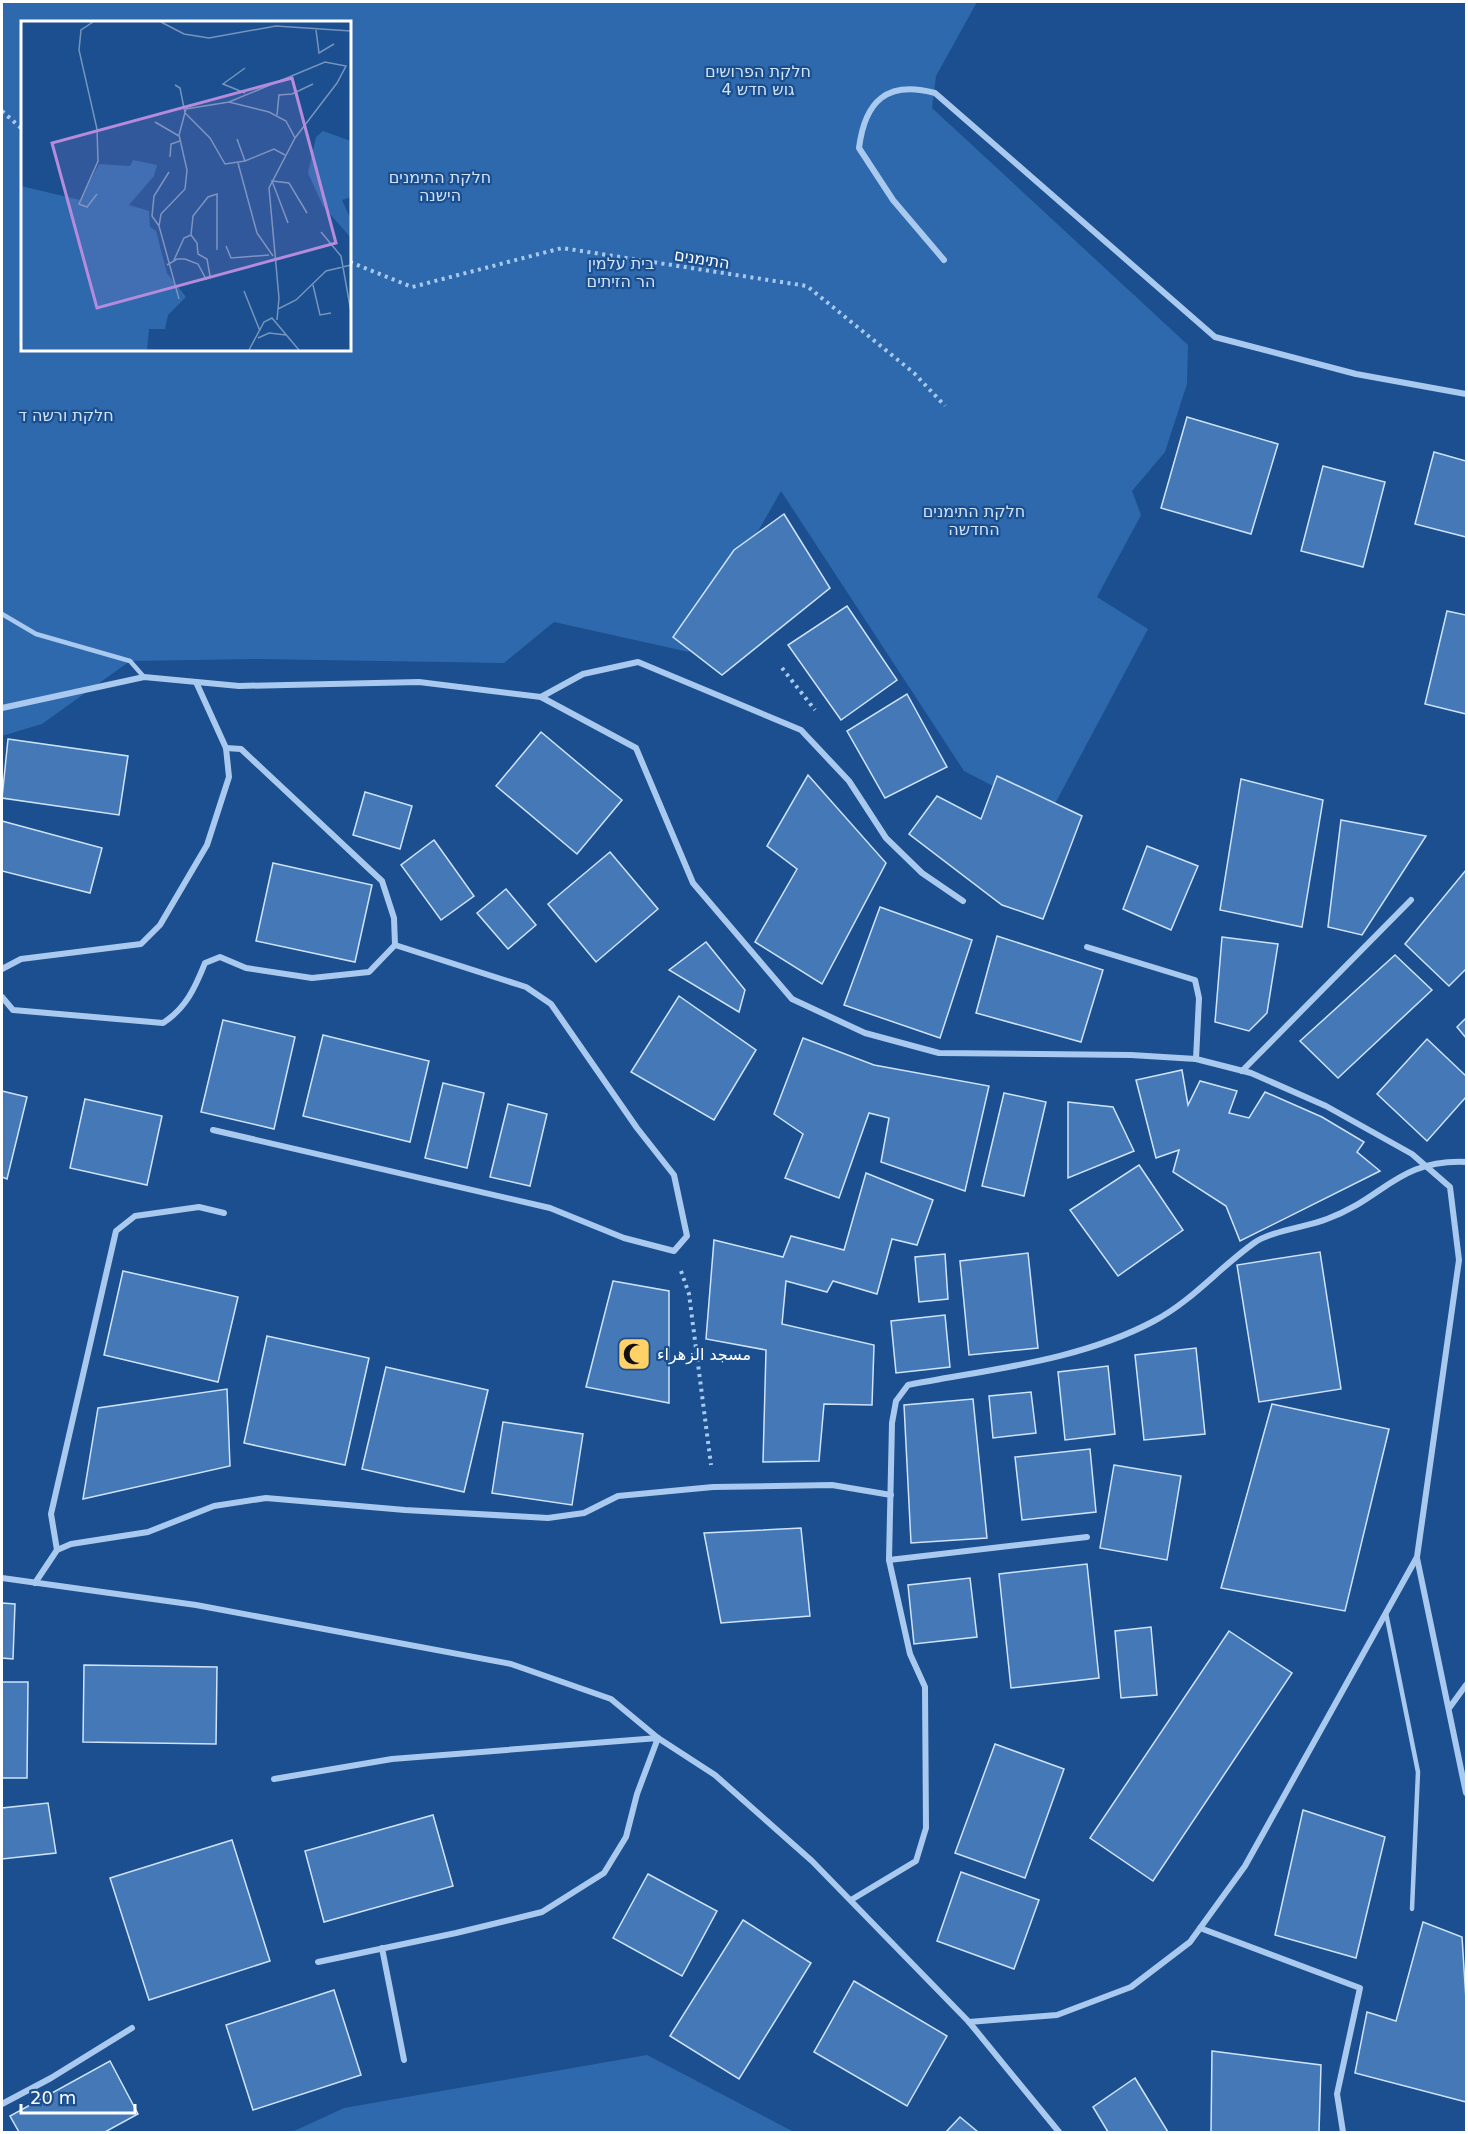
<svg xmlns="http://www.w3.org/2000/svg" width="1468" height="2134" font-family="'DejaVu Sans',Cairo,Heebo,sans-serif">
  <style>
    .green { fill: #2e69ad; fill-rule: evenodd }
    .building { fill: #4478b7; stroke: #cfe3fa; stroke-width: 1.5 }
    .lines { fill: none; stroke-linecap: round; stroke-linejoin: round }
    .path { stroke: #a9c9ee; stroke-width: 4; stroke-dasharray: 3 4.5; stroke-linecap: butt }
    .service { stroke: #a9c9ee; stroke-width: 4.5 }
    .minor { stroke: #a9c9ee; stroke-width: 6 }
    .labels { text-anchor: middle; dominant-baseline: central; stroke-width: 4.5; stroke-linejoin: round; paint-order: stroke }
    .park-label { font-size: 16px; fill: #cfe3fa; stroke: #1b4f8f }
    .street-label { font-size: 16px; fill: #fff; stroke: #1b4f8f }
    .poi-label { font-size: 16px; fill: #fff; stroke: #1b4f8f; text-anchor: start }
    .inset-road { fill: none; stroke: #7695bc; stroke-width: 1.5 }
    .view { fill: #b68bdc; fill-opacity: 0.15; stroke: #b68bdc; stroke-width: 3 }
    .inset-edge { fill: none; stroke: #fff; stroke-width: 3 }
  </style>
  <rect width="100%" height="100%" fill="#1b4f8f"/>
  <g class="green">
    <path d="M2,2H977L936,76L932,108L1188,345L1187,384L1165,452L1132,491L1141,515L1097,597L1148,629L1049,815L964,771L781,491L689,652L554,622L504,663L259,659L130,661L42,724L2,736ZM22,22H350V350H22Z"/>
    <polygon points="647,2055 794,2132 292,2132 344,2108"/>
  </g>
  <g class="building">
    <polygon points="1187,417 1278,444 1251,534 1161,508"/>
    <polygon points="1434,452 1466,461 1466,537 1415,524"/>
    <polygon points="1323,466 1385,482 1363,567 1301,551"/>
    <polygon points="784,514 830,588 722,675 673,637 734,550"/>
    <polygon points="847,606 897,680 841,720 788,645"/>
    <polygon points="1447,611 1466,615 1466,714 1425,704"/>
    <polygon points="907,694 947,767 885,798 847,731"/>
    <polygon points="541,732 622,800 577,854 496,786"/>
    <polygon points="8,739 128,756 119,815 2,798"/>
    <polygon points="808,775 886,863 822,984 755,942 797,869 767,846"/>
    <polygon points="997,776 1082,816 1043,919 1002,905 909,834 937,796 981,819"/>
    <polygon points="1241,779 1323,800 1302,927 1220,910"/>
    <polygon points="365,792 412,806 400,849 353,835"/>
    <polygon points="1341,820 1426,836 1362,935 1328,927"/>
    <polygon points="2,821 102,848 90,893 2,871"/>
    <polygon points="434,840 474,896 441,920 401,865"/>
    <polygon points="1147,846 1198,866 1171,930 1123,909"/>
    <polygon points="610,852 658,909 596,962 548,904"/>
    <polygon points="273,863 372,885 355,962 256,941"/>
    <polygon points="1466,870 1466,969 1449,986 1405,944"/>
    <polygon points="506,889 536,925 508,949 477,913"/>
    <polygon points="880,907 972,940 940,1038 844,1005"/>
    <polygon points="997,936 1103,970 1081,1042 976,1013"/>
    <polygon points="1222,937 1278,944 1267,1013 1249,1031 1215,1022"/>
    <polygon points="706,942 745,990 739,1012 669,970"/>
    <polygon points="1395,955 1432,990 1338,1078 1300,1041"/>
    <polygon points="679,996 756,1050 714,1120 631,1072"/>
    <polygon points="1466,1018 1466,1038 1457,1027"/>
    <polygon points="223,1020 295,1037 274,1129 201,1112"/>
    <polygon points="323,1035 429,1061 410,1142 303,1116"/>
    <polygon points="803,1038 874,1065 989,1086 965,1191 881,1162 889,1118 869,1113 839,1198 785,1178 803,1134 774,1114"/>
    <polygon points="1427,1039 1466,1076 1466,1097 1427,1141 1377,1094"/>
    <polygon points="1182,1070 1188,1105 1200,1081 1237,1091 1229,1113 1249,1118 1265,1092 1322,1117 1364,1142 1357,1152 1380,1171 1240,1241 1226,1206 1173,1172 1179,1150 1156,1158 1136,1080"/>
    <polygon points="443,1083 484,1093 467,1168 425,1158"/>
    <polygon points="2,1091 27,1097 7,1179 2,1177"/>
    <polygon points="1004,1093 1046,1102 1024,1196 982,1186"/>
    <polygon points="85,1099 162,1116 147,1185 70,1168"/>
    <polygon points="1068,1102 1113,1107 1134,1151 1068,1178"/>
    <polygon points="508,1104 547,1114 530,1186 490,1177"/>
    <polygon points="1139,1165 1183,1230 1118,1276 1070,1210"/>
    <polygon points="866,1173 933,1200 917,1245 892,1239 877,1294 833,1281 827,1292 786,1281 782,1324 874,1345 872,1405 824,1404 819,1461 763,1462 766,1350 706,1339 714,1240 783,1257 791,1236 844,1250"/>
    <polygon points="1320,1252 1341,1389 1259,1402 1237,1265"/>
    <polygon points="1028,1253 1038,1348 969,1355 960,1261"/>
    <polygon points="945,1254 948,1299 919,1302 915,1257"/>
    <polygon points="123,1271 238,1297 218,1382 104,1355"/>
    <polygon points="613,1281 669,1291 669,1403 586,1387"/>
    <polygon points="945,1315 950,1367 896,1373 891,1321"/>
    <polygon points="267,1336 369,1358 345,1465 244,1443"/>
    <polygon points="1196,1348 1205,1434 1144,1440 1135,1355"/>
    <polygon points="1108,1366 1115,1434 1065,1440 1058,1372"/>
    <polygon points="386,1367 488,1390 464,1492 362,1469"/>
    <polygon points="227,1389 230,1466 83,1499 98,1408"/>
    <polygon points="1031,1392 1036,1433 993,1438 989,1396"/>
    <polygon points="973,1399 987,1538 911,1543 904,1405"/>
    <polygon points="1272,1404 1389,1429 1345,1611 1221,1588"/>
    <polygon points="503,1422 583,1434 572,1505 492,1493"/>
    <polygon points="1090,1449 1096,1512 1022,1520 1015,1457"/>
    <polygon points="1114,1465 1181,1476 1167,1560 1100,1548"/>
    <polygon points="801,1528 810,1616 721,1623 704,1533"/>
    <polygon points="1087,1564 1099,1678 1011,1688 999,1574"/>
    <polygon points="970,1578 977,1637 914,1644 908,1585"/>
    <polygon points="2,1603 15,1604 13,1659 2,1658"/>
    <polygon points="1151,1627 1157,1695 1121,1698 1115,1631"/>
    <polygon points="1229,1631 1292,1673 1153,1881 1090,1838"/>
    <polygon points="84,1665 217,1667 216,1744 83,1742"/>
    <polygon points="2,1682 28,1682 27,1778 2,1778"/>
    <polygon points="995,1744 1064,1769 1025,1878 955,1853"/>
    <polygon points="48,1803 56,1853 2,1859 2,1808"/>
    <polygon points="1303,1810 1385,1837 1356,1958 1275,1935"/>
    <polygon points="433,1815 453,1886 324,1922 305,1851"/>
    <polygon points="232,1840 270,1961 149,2000 110,1878"/>
    <polygon points="961,1872 1039,1900 1014,1969 937,1941"/>
    <polygon points="648,1874 717,1911 682,1976 613,1938"/>
    <polygon points="743,1920 811,1963 739,2079 670,2036"/>
    <polygon points="1423,1922 1462,1937 1466,2000 1466,2102 1355,2073 1367,2012 1396,2021"/>
    <polygon points="854,1981 947,2036 907,2106 814,2052"/>
    <polygon points="334,1990 361,2075 253,2110 226,2025"/>
    <polygon points="1212,2051 1321,2065 1319,2132 1211,2132"/>
    <polygon points="110,2061 138,2114 105,2132 19,2132 10,2116"/>
    <polygon points="1135,2078 1168,2132 1108,2132 1093,2107"/>
    <polygon points="960,2117 978,2132 946,2132"/>
  </g>
  <g class="lines">
    <g class="path">
      <polyline points="2,111 22,129"/>
      <polyline points="350,262 412,287 562,248 807,286 914,373 945,406"/>
      <polyline points="782,668 815,710"/>
      <polyline points="681,1271 689,1294 711,1465"/>
    </g>
    <g class="service">
      <polyline points="2,614 36,634 130,661 144,677"/>
      <polyline points="1386,1613 1418,1772 1412,1909"/>
    </g>
    <g class="minor">
      <path d="M944,260L893,200L859,148C865,101 887,80 935,93L1215,337L1356,374L1466,394"/>
      <polyline points="541,697 583,674 638,662 801,730 849,781 886,838 922,873 963,901"/>
      <polyline points="2,708 144,677 239,686 419,682 541,697 636,748 693,883 792,999 865,1033 939,1053 1131,1055 1196,1059 1251,1073 1326,1106 1412,1154 1450,1187 1459,1260 1417,1557 1245,1866 1190,1942 1131,1987 1057,2015 969,2022"/>
      <polyline points="1087,947 1195,980 1199,998 1196,1059"/>
      <polyline points="2,969 21,959 141,944 160,925 207,845 229,777 226,748 196,682"/>
      <path d="M2,997L13,1010L163,1023C186,1008 195,988 205,963L220,957L246,968L312,978L369,972L395,945L394,918L382,881L241,749L226,748"/>
      <polyline points="1242,1071 1411,900"/>
      <polyline points="213,1130 550,1208 624,1238 674,1251 687,1236 674,1175 637,1128 551,1004 526,987 395,945"/>
      <polyline points="57,1550 51,1514 116,1231 135,1216 199,1207 224,1213"/>
      <polyline points="1417,1558 1466,1793"/>
      <polyline points="889,1560 1087,1537"/>
      <polyline points="2,1578 196,1605 511,1664 611,1699 658,1738 715,1775 812,1861 969,2022 1059,2132"/>
      <polyline points="35,1583 57,1550 71,1544 148,1532 214,1506 266,1498 405,1510 548,1518 584,1513 618,1496 713,1487 832,1485 891,1495"/>
      <polyline points="1450,1707 1466,1685"/>
      <polyline points="274,1779 392,1759 658,1738 637,1794 626,1837 604,1873 542,1912 456,1933 318,1962"/>
      <path d="M851,1900L916,1861L926,1828L925,1687L910,1654L889,1560L892,1423L896,1401L908,1385C990,1369 1079,1361 1154,1321C1192,1301 1219,1268 1254,1243C1270,1231 1307,1227 1327,1219C1383,1199 1398,1159 1466,1162"/>
      <polyline points="1200,1928 1360,1988 1337,2094 1343,2132"/>
      <polyline points="382,1948 404,2060"/>
      <polyline points="2,2104 51,2078 132,2028"/>
    </g>
  </g>
  <defs>
    <symbol id="mosque-square" viewBox="-11 -11 22 22"><rect x="-9" y="-9" width="18" height="18" rx="4" fill="#ffd166" stroke="#1b4f8f"/><path d="M3.5-4.9A6 6 0 1 0 3.5 4.9A5 5 0 1 1 3.5-4.9Z" fill="#111"/></symbol>
  </defs>
  <g fill-rule="evenodd">
    <use href="#mosque-square" x="615" y="1335" width="38" height="38"/>
  </g>
  <g class="labels">
    <g class="park-label">
      <text x="758" y="71">חלקת הפרושים<tspan x="758" dy="18">גוש חדש 4</tspan></text>
      <text x="440" y="177">חלקת התימנים<tspan x="440" dy="18">הישנה</tspan></text>
      <text x="621" y="263">בית עלמין<tspan x="621" dy="18">הר הזיתים</tspan></text>
      <text x="66" y="415">חלקת ורשה ד</text>
      <text x="974" y="511">חלקת התימנים<tspan x="974" dy="18">החדשה</tspan></text>
    </g>
    <g class="street-label">
      <text transform="translate(702 259) rotate(9)">התימנים</text>
    </g>
    <g class="poi-label">
      <text x="657" y="1354">مسجد الزهراء</text>
    </g>
  </g>
  <g transform="translate(21 21)">
    <rect width="330" height="330" fill="#1b4f8f"/>
    <path d="M302,110L330,120V176L321,179L330,199V217L302,185L287,152L295,116ZM112,139L136,144L133,155L108,184L128,190L129,206L135,210L146,252L165,276L147,294L144,308H128L126,329H0V165L59,179L78,143L109,145Z" fill="#2e69ad"/>
    <path class="inset-road" d="M72,1L60,9L58,29L76,108L77,140L58,183L66,186L76,173M140,1L163,13L188,17L255,5L330,10M295,9L298,32L313,23M224,47L202,63L224,72M154,64L159,67L164,92L189,117L204,143L224,140L253,128L264,134M208,81L304,41L325,45L316,62L274,117L248,167L258,277L256,299M256,94L258,74L271,73L292,63M134,101L158,115M216,118L224,140M149,136L150,123L159,120M217,142L236,212L252,235M267,202L251,160L268,162L286,192M138,205L131,195L133,175L148,151M300,211L320,235L330,291M170,214L172,195L187,176L196,173V229M205,225L210,237L248,234M146,244L156,238H164L177,243L185,258L189,255L186,238L177,233L176,222L170,214L163,217L153,239M292,264L299,294L310,292M223,270L239,310M158,278L138,205L140,193L164,168L166,149L158,114L165,88L208,81L248,91L265,100L274,117M257,288L275,279L305,250L330,244M237,317L248,312L265,314M228,329L243,301L251,297L278,329"/>
    <path class="view" d="M271,57L315,222L76,287L31,122Z"/>
    <rect width="330" height="330" class="inset-edge"/>
  </g>
  <rect width="1468" height="2134" fill="none" stroke="#ffffff" stroke-width="6"/>
  <path d="M21 2104v9h114v-9" fill="none" stroke="#ffffff" stroke-width="3"/>
  <text x="30" y="2104" font-size="18" fill="#ffffff" stroke="#1b4f8f" stroke-width="4.5" paint-order="stroke">20 m</text>
</svg>
